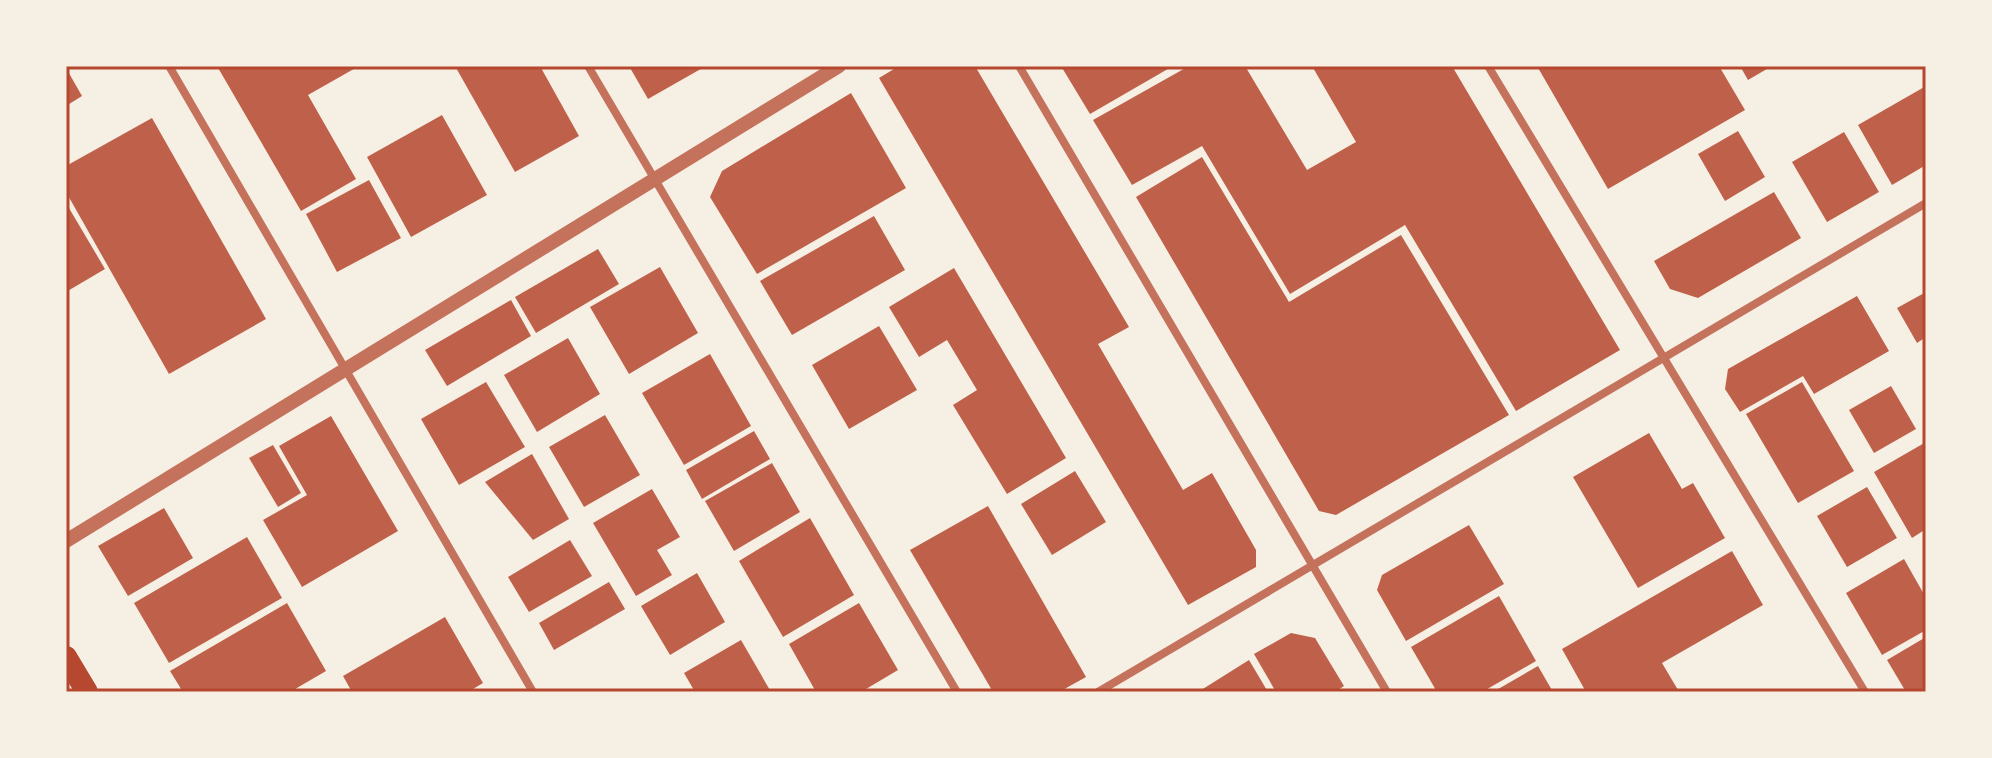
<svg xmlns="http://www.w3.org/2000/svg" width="1992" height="758" font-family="Manrope,sans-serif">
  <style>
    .building { fill: #bf614a }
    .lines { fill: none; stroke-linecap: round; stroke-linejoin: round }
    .minor { stroke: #c5725c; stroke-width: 8 }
    .tertiary { stroke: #c5725c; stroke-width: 14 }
    .trunk { stroke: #b5482f; stroke-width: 22 }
    .neatline { fill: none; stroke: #b5482f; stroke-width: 3 }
  </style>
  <rect width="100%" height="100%" fill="#f6efe4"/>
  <g class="building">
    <polygon points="217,66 359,66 308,95 356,179 301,211"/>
    <polygon points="455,66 540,66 579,136 515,172"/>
    <polygon points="629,66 706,66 648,99"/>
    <polygon points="899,66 975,66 1129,327 1098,344 1183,490 1212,473 1256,550 1256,567 1188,605 879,78"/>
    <polygon points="1061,66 1173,66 1090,114"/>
    <polygon points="1189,66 1245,66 1307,170 1356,142 1312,66 1452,66 1620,350 1516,411 1405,225 1290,294 1202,146 1132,185 1093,120"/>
    <polygon points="1537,66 1719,66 1745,110 1608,189"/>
    <polygon points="1740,66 1772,66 1748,80"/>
    <polygon points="66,68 82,96 66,106"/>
    <polygon points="1926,86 1926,165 1892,185 1858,125"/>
    <polygon points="851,93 906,188 757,274 710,197 722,171"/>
    <polygon points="442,115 487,195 411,237 367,157"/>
    <polygon points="152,118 266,319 169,374 66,192 66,166"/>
    <polygon points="1738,131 1765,177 1725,201 1698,154"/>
    <polygon points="1844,132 1879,192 1827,222 1792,162"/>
    <polygon points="1202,157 1289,302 1401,235 1509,415 1336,515 1319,511 1136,197"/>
    <polygon points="369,180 401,238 337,272 306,214"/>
    <polygon points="1774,192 1801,238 1698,298 1670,289 1654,261"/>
    <polygon points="66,203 105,269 66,292"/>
    <polygon points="874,216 905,270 792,335 760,281"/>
    <polygon points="598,249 619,284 536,333 515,297"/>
    <polygon points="660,267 698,333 629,374 590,307"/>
    <polygon points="954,268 1066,458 1007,494 953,405 977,390 947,340 919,357 889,307"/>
    <polygon points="1926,292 1926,337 1917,343 1897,308"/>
    <polygon points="1857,296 1889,351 1814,394 1803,376 1740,412 1725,389 1728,369"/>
    <polygon points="511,300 531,336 447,386 425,350"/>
    <polygon points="879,326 917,390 849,429 812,365"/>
    <polygon points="568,338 600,394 537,432 504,375"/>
    <polygon points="710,354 751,426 684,465 642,393"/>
    <polygon points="486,382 525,447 459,485 421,419"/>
    <polygon points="1802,382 1854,471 1798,503 1746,414"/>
    <polygon points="1891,386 1916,429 1874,453 1849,410"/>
    <polygon points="605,415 640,475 584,507 549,447"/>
    <polygon points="331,416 398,531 302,587 263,520 307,495 279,446"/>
    <polygon points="754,431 770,459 702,499 686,470"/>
    <polygon points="1649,433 1682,489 1693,483 1725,538 1638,588 1573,477"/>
    <polygon points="1926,442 1926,529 1912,538 1874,472"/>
    <polygon points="273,445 301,493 278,507 249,458"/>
    <polygon points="532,454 569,519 533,540 485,482"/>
    <polygon points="772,463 800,512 734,551 705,501"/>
    <polygon points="1075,471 1106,522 1052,555 1021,504"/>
    <polygon points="1867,487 1897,538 1847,567 1817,516"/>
    <polygon points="652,489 680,537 657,550 672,575 636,596 593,523"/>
    <polygon points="988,506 1086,677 1059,692 993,692 910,550"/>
    <polygon points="164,508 193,558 128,596 98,546"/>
    <polygon points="810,518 854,595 783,637 739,561"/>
    <polygon points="1469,525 1504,584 1406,641 1377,590 1382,575"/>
    <polygon points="247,537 282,598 169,663 134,603"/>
    <polygon points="570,540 592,576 529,612 508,577"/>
    <polygon points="1732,551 1763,605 1662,663 1678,690 1586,692 1562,649"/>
    <polygon points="1904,559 1926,598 1926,630 1882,655 1846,593"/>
    <polygon points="697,573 725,622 670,655 641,606"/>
    <polygon points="609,582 625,609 554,650 539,623"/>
    <polygon points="1499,596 1536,661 1482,692 1437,692 1411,647"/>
    <polygon points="287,603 326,671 290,692 183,692 170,671"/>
    <polygon points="859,603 898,670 861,692 816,692 789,644"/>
    <polygon points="445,617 483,683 468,692 352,692 343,676"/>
    <polygon points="1291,633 1315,638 1344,686 1335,692 1276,692 1254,654"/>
    <polygon points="1926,637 1926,692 1906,692 1887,660"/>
    <polygon points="741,640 771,692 695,692 684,673"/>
    <polygon points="1249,660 1268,692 1198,692"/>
    <polygon points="1538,666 1553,692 1493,692"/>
  </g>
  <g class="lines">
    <g class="minor">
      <polyline points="169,66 533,692"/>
      <polyline points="588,66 957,692"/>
      <polyline points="1019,66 1387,692"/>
      <polyline points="1488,66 1865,692"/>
      <polyline points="1098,692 1926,203"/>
    </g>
    <polyline class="tertiary" points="66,541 839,66"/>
    <polyline class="trunk" points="66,657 87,692"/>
  </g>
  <rect width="1992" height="758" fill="none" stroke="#f6efe4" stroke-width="136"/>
  <rect x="68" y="68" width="1856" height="622" class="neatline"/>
</svg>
